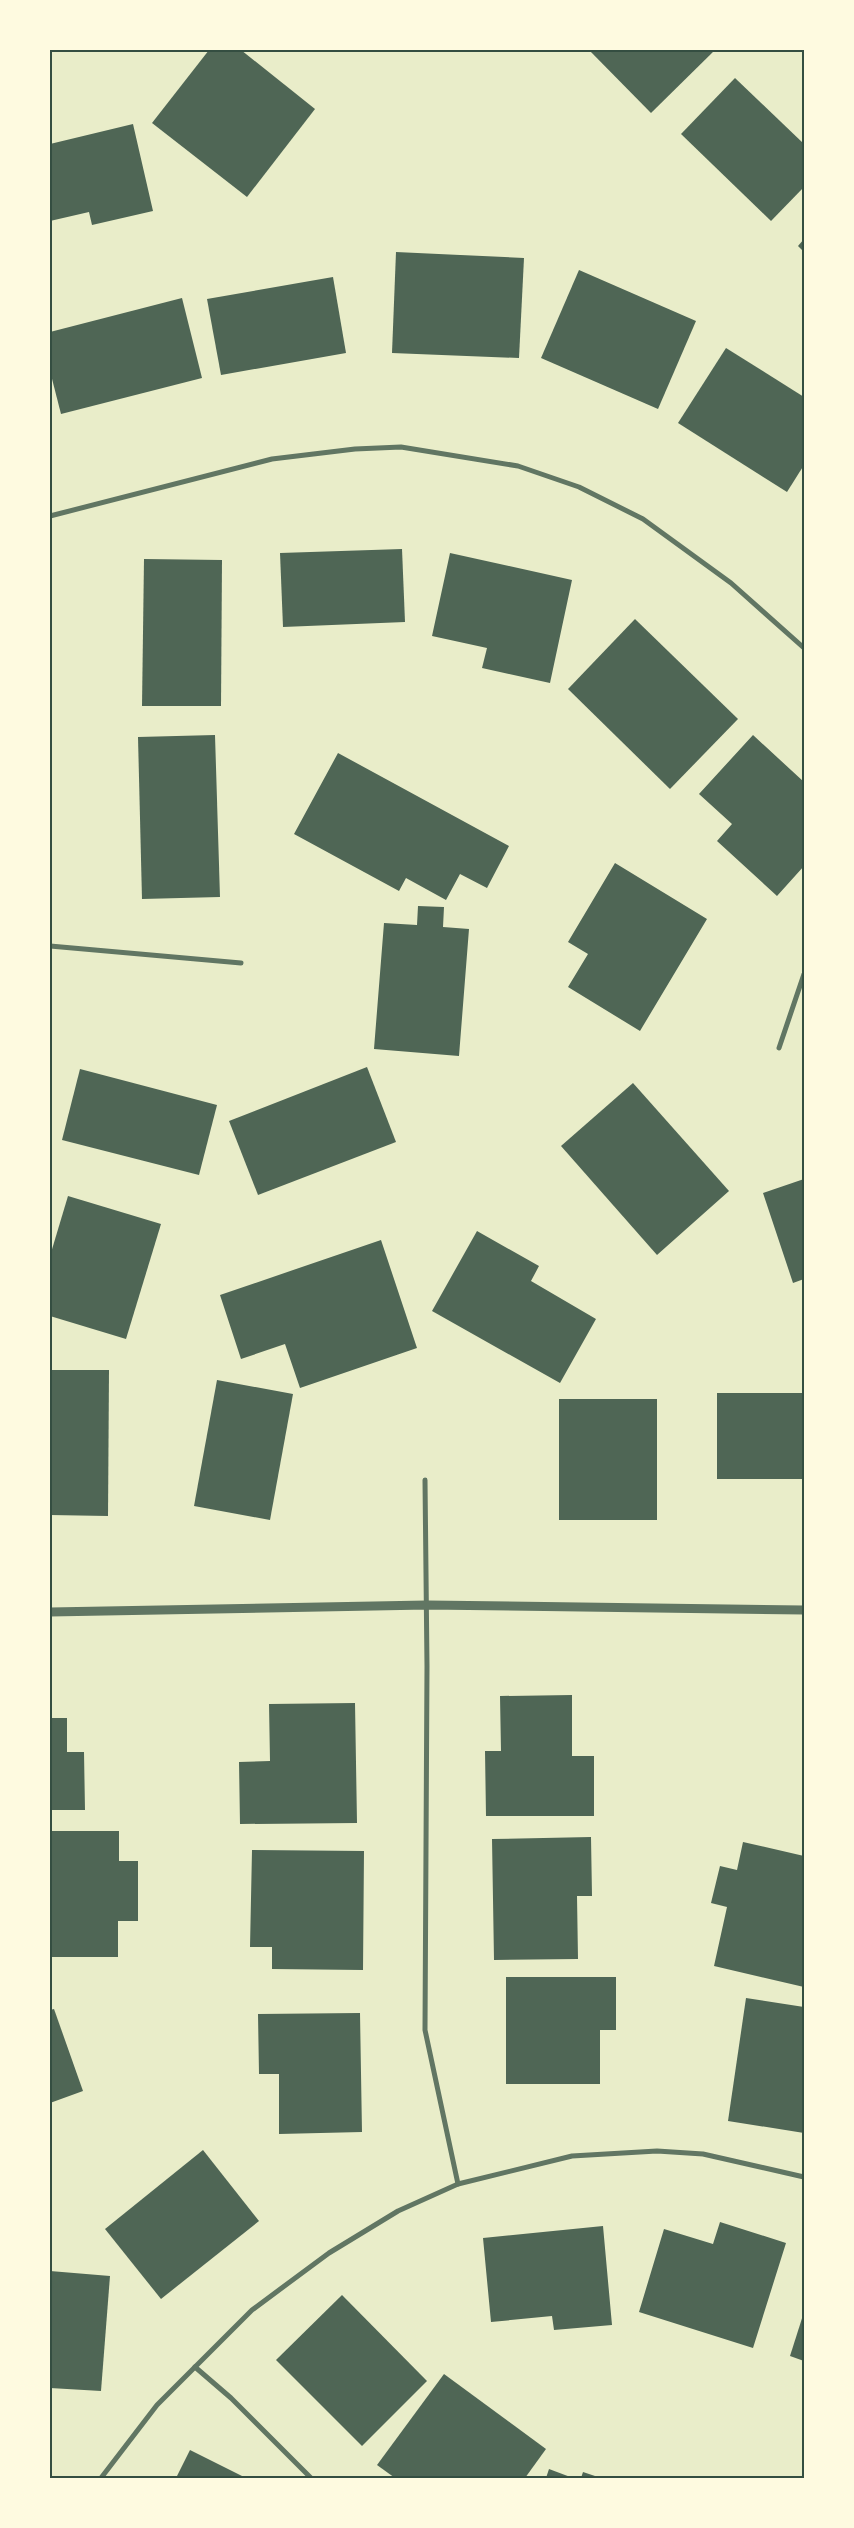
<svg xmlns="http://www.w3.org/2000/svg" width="854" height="2528" font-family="'Sofia Sans Condensed',sans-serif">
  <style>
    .building { fill: #4f6655 }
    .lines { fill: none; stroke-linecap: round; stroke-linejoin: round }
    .minor { stroke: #617663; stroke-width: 5 }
    .tertiary { stroke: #617663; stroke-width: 9 }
    .neatline { fill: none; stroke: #344e41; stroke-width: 2 }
  </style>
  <rect width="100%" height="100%" fill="#e9edc9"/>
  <g class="building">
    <polygon points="209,50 241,50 315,109 247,197 152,123"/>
    <polygon points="589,50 715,50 651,113"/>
    <polygon points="735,78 804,144 804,187 771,221 681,134"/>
    <polygon points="133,124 153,211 92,225 89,212 50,221 50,144"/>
    <polygon points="804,239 804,252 798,246"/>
    <polygon points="396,252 524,258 519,358 392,353"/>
    <polygon points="579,270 696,321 658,409 541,358"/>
    <polygon points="333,277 346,353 221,375 207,299"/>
    <polygon points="182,298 202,378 61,414 50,371 50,332"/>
    <polygon points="726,348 804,397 804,465 787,492 678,423"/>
    <polygon points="402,549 405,622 283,627 280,553"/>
    <polygon points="450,553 572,580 550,683 482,668 487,648 432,636"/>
    <polygon points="144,559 222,560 221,706 142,706"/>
    <polygon points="635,619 738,719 670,789 568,689"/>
    <polygon points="215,735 220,897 142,899 138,737"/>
    <polygon points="753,735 804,782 804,866 777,896 717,841 732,824 699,794"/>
    <polygon points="338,753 509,846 487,888 460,874 446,900 406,878 399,891 294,834"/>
    <polygon points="615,863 707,919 640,1031 568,987 588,954 568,942"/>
    <polygon points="418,906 444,907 443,927 469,929 459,1056 374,1049 384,923 417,925"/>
    <polygon points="367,1067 396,1142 258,1195 229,1121"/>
    <polygon points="80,1069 217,1105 199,1175 62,1140"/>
    <polygon points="633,1083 729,1191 657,1255 561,1146"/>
    <polygon points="804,1179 804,1279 793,1283 763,1193"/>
    <polygon points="68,1196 161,1224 126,1339 50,1316 50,1256"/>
    <polygon points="477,1231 539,1266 531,1281 596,1319 560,1383 432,1311"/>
    <polygon points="381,1240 417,1348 300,1388 285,1344 241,1359 220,1295"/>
    <polygon points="50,1370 109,1370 108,1516 50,1515"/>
    <polygon points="217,1380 293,1394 270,1520 194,1506"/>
    <rect x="717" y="1393" width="87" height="86"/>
    <rect x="559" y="1399" width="98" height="121"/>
    <polygon points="572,1695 572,1756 594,1756 594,1816 486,1816 485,1751 501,1751 500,1696"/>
    <polygon points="355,1703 357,1823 240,1824 239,1762 270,1761 269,1704"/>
    <polygon points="50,1718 67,1718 67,1752 84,1752 85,1810 50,1810"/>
    <polygon points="50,1831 119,1831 119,1861 138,1861 138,1921 118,1921 118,1957 50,1957"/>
    <polygon points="591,1837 592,1896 577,1896 578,1959 494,1960 492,1839"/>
    <polygon points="743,1842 804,1856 804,1987 714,1966 727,1907 711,1903 720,1866 737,1870"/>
    <polygon points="252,1850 364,1851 363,1970 272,1969 272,1947 250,1947"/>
    <polygon points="506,1977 616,1977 616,2030 600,2030 600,2084 506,2084"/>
    <polygon points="746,1998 804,2007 804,2133 728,2121"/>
    <polygon points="54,2009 83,2091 50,2103 50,2010"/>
    <polygon points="360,2013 362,2132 279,2134 279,2074 259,2074 258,2014"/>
    <polygon points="203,2150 259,2221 161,2299 105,2229"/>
    <polygon points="720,2222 786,2243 753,2348 639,2312 664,2229 713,2244"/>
    <polygon points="603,2226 612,2325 554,2330 552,2316 491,2322 483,2238"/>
    <polygon points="50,2271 110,2276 101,2391 50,2388"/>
    <polygon points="342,2295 427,2381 362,2446 276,2360"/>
    <polygon points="804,2312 804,2361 790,2356"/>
    <polygon points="444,2374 546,2449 525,2478 395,2478 377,2465"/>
    <polygon points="190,2450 246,2478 176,2478"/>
    <polygon points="549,2469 573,2478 546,2478"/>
    <polygon points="583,2472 601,2478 581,2478"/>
  </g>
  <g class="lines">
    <g class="minor">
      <polyline points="50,516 272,459 355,449 401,447 518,466 579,487 643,519 731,583 804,648"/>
      <polyline points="50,946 241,963"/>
      <polyline points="779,1048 804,974"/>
      <polyline points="425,1480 427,1666 425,2030 458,2184"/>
      <polyline points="195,2367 231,2398 311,2478"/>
      <polyline points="101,2478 157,2405 252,2310 329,2253 398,2211 458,2184 572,2156 657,2151 703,2154 804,2177"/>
    </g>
    <polyline class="tertiary" points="50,1612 427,1605 804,1610"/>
  </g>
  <rect width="854" height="2528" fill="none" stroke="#fefae0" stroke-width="102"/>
  <rect x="51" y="51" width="752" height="2426" class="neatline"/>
</svg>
